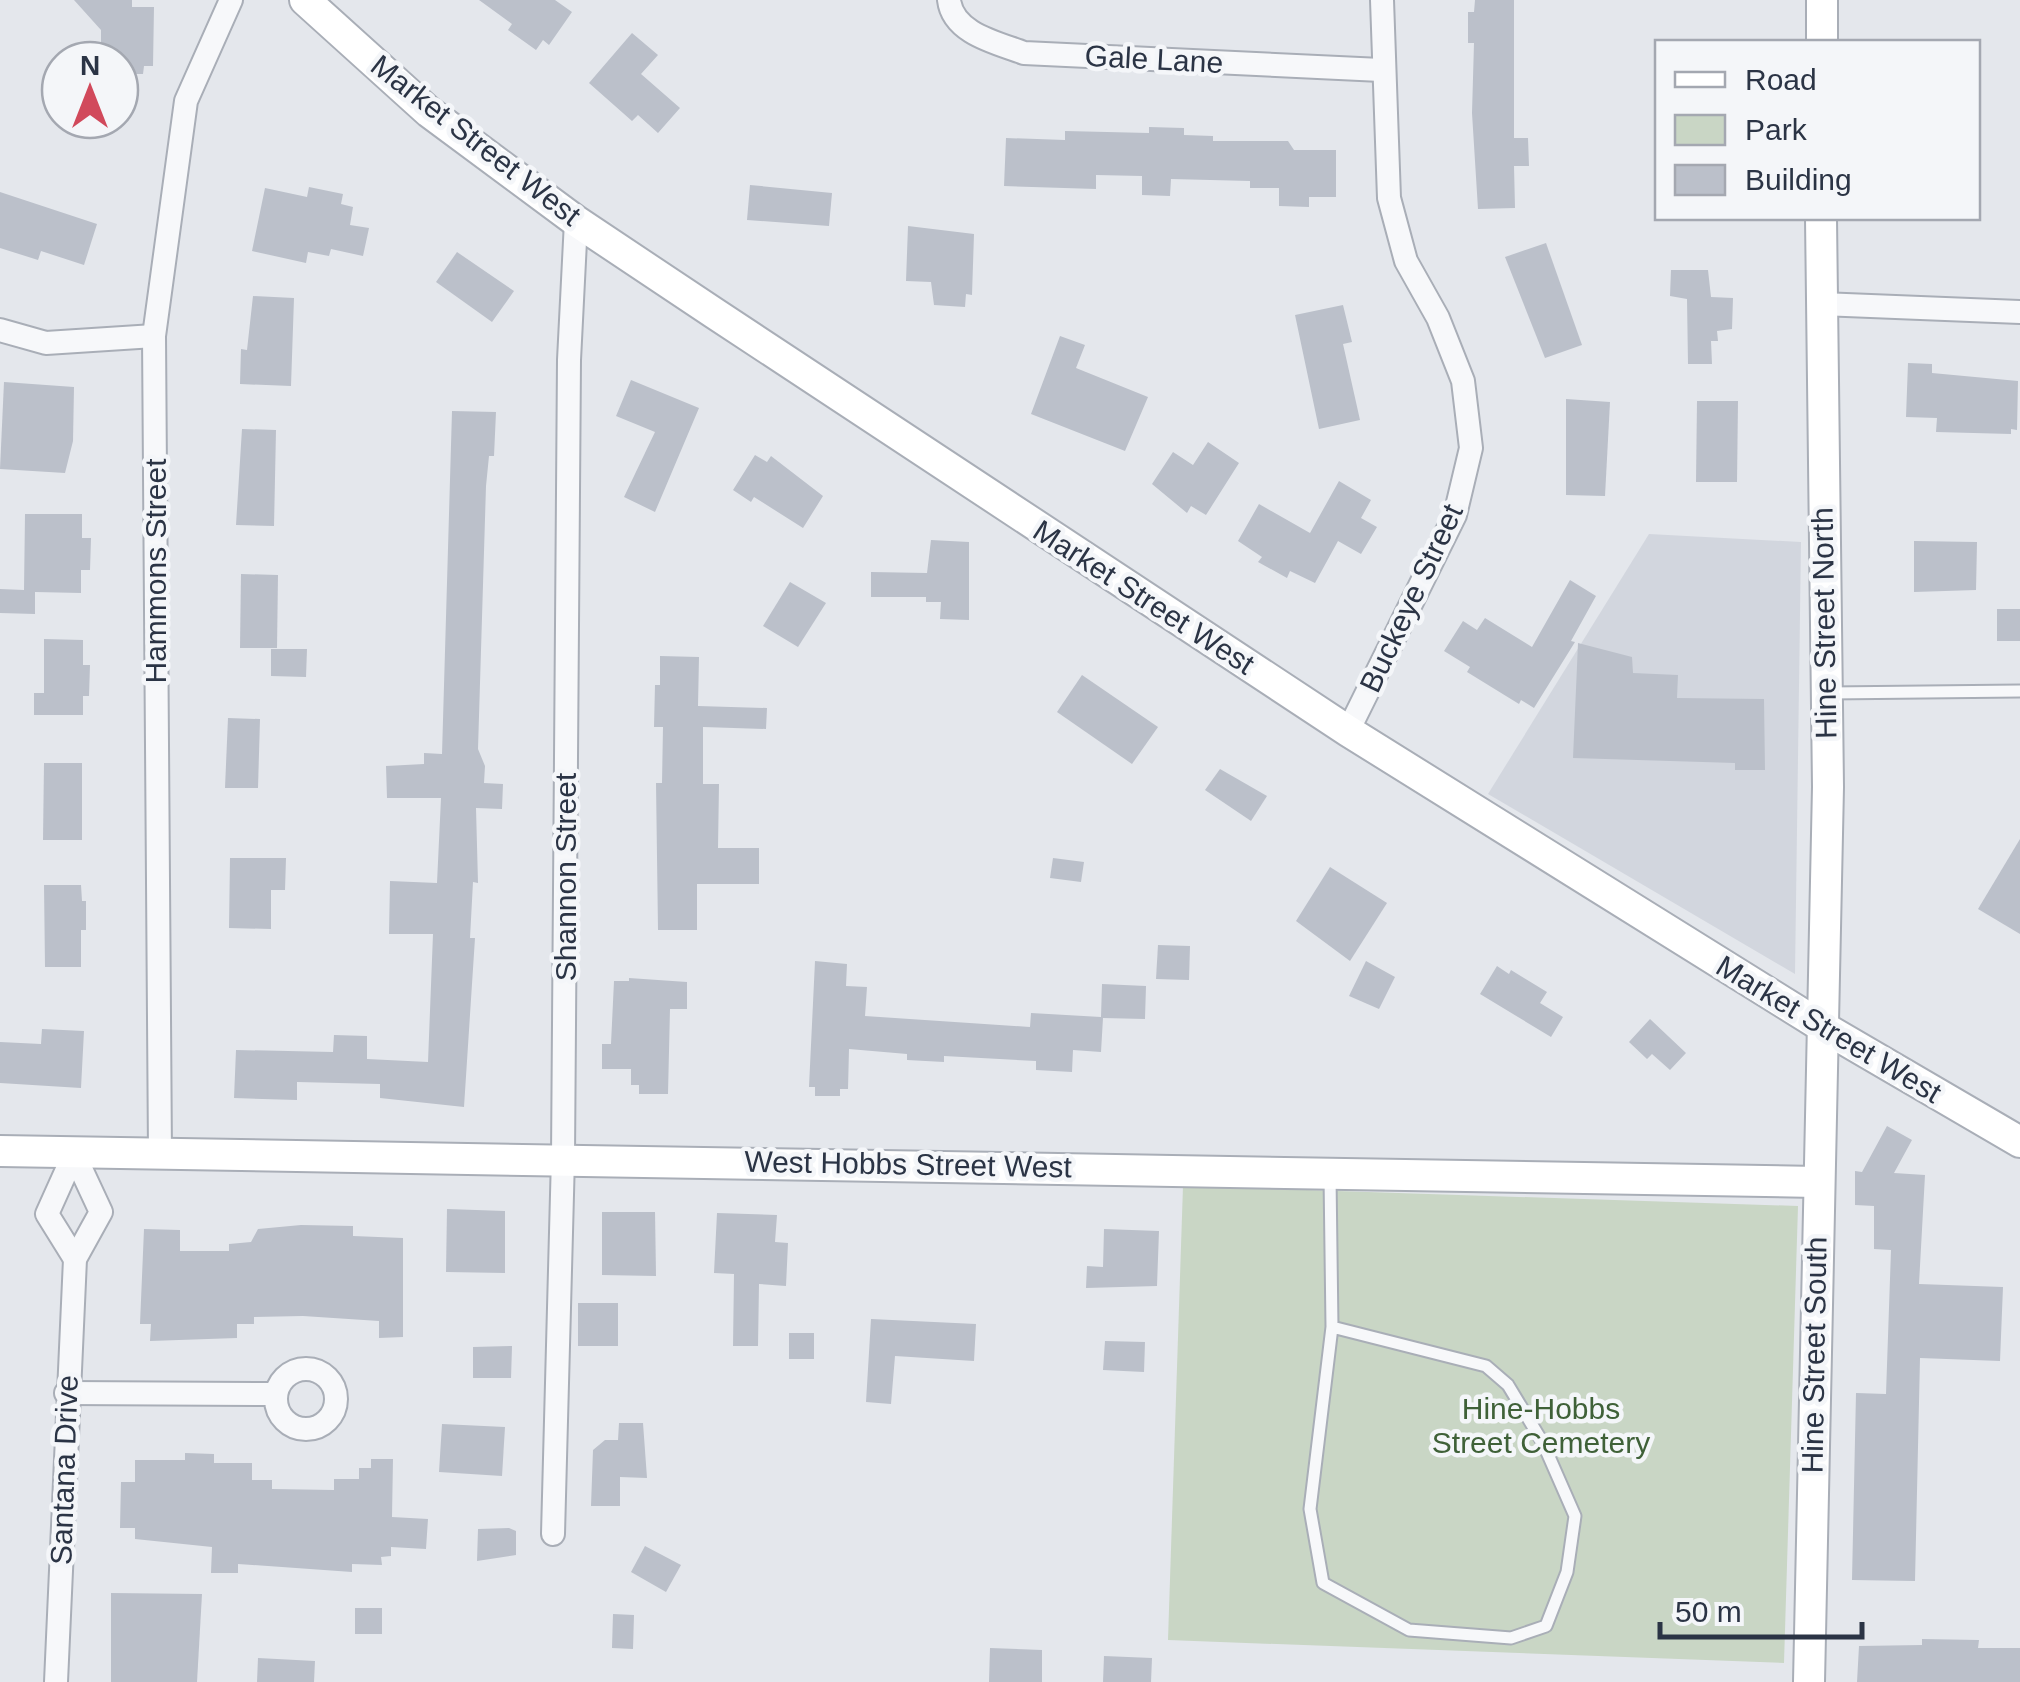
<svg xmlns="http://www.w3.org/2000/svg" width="2020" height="1682" font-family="Arial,sans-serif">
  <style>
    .built { fill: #d2d6de }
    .green { fill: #c9d6c5 }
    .building { fill: #bbc0ca }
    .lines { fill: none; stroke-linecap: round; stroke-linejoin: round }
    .lane-casing { stroke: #a9aeb7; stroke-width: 15 }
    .street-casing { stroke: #a9aeb7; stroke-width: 26 }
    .secondary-casing { stroke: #a9aeb7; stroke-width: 34 }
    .lane { stroke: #f7f8fa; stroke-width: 11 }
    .street { stroke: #f7f8fa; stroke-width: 22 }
    .secondary { stroke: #fff; stroke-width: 30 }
    .labels { text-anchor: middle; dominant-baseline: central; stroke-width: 9; stroke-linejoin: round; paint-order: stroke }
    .street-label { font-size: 30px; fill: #2b3445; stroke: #f4f6f9 }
    .park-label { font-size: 30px; fill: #3f6138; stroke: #f4f6f9 }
  </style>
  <rect width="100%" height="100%" fill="#e4e7ec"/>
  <polygon class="built" points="1649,534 1801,542 1795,974 1488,794"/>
  <polygon class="green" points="1183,1186 1798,1206 1784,1663 1168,1640"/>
  <g class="building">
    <polygon points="74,0 132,0 132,7 154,7 153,66 144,66 143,74 120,74 120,60 101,60 101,30"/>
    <polygon points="479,0 555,0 572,12 549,45 543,40 536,50 508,30 512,24"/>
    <polygon points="1475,0 1514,0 1514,138 1528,138 1529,166 1514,166 1515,208 1478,209 1472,113 1474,43 1468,43 1468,12 1474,12"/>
    <polygon points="632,33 658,55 641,74 680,108 658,133 638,115 632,121 589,83"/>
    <polygon points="1149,127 1184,128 1184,135 1213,136 1213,141 1288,141 1294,150 1336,150 1336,197 1309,197 1309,207 1279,206 1279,188 1250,188 1250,181 1171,179 1170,196 1142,195 1142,176 1096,175 1096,189 1004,186 1006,138 1065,140 1065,131 1149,133"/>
    <polygon points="750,185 832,193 829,226 747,220"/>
    <polygon points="309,187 343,194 341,204 353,207 350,225 369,228 363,256 331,249 329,256 308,252 306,263 252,251 265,188 307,197"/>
    <polygon points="0,192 97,224 84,265 41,251 38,260 0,248"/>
    <polygon points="908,226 974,234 972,295 966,294 965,307 934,305 931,282 906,281"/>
    <polygon points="1546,243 1582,345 1545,358 1505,257"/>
    <polygon points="457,252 514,291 492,322 436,282"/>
    <polygon points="1671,270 1708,270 1711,297 1733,298 1732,329 1717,331 1718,341 1711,341 1712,364 1688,364 1687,299 1670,296"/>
    <polygon points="253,296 294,298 291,386 240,384 241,349 247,350"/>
    <polygon points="1343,305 1352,342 1343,344 1360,420 1319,429 1295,315"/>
    <polygon points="1060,336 1085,345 1076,368 1148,397 1125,451 1031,414"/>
    <polygon points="1908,363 1932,364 1932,373 2018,381 2017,430 2011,429 2011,434 1936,432 1937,418 1906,417"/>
    <polygon points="631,380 699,408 655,512 624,497 655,432 616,416"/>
    <polygon points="4,382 74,387 73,441 65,473 0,469"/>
    <polygon points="1566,399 1610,402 1605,496 1566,495"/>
    <polygon points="1697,401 1738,401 1737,482 1696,482"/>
    <polygon points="452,411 496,412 494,456 489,456 486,486 478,749 485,766 484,783 503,784 502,809 476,808 478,883 473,882 470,938 475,938 464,1107 380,1098 380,1084 297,1082 297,1100 234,1098 236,1050 333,1052 334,1035 367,1036 367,1059 428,1062 433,934 389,934 390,881 437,883 441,798 387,798 386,766 424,764 424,753 442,754"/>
    <polygon points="242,429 276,430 274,526 236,525"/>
    <polygon points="1208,442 1239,463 1206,515 1191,506 1187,513 1152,484 1173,452 1193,465"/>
    <polygon points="755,455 767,462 771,456 823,496 803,528 754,497 751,502 733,490"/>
    <polygon points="1339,481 1371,500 1361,518 1377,527 1361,554 1338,541 1315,583 1290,571 1287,578 1258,562 1262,557 1238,541 1259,504 1310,533"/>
    <polygon points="25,514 82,514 82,538 91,538 90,570 81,570 81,593 35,592 35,614 0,613 0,589 24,590"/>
    <polygon points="931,540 969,542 969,620 940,619 941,602 926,602 926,597 871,597 871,572 927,573"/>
    <polygon points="1914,541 1977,542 1976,590 1914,592"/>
    <polygon points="241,574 278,575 277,648 240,648"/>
    <polygon points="1570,580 1596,596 1571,641 1575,642 1534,708 1521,700 1519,704 1467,672 1470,667 1444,651 1463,621 1477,630 1485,618 1532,647"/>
    <polygon points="790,582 826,603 798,647 763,626"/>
    <rect x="1997" y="609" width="23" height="32"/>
    <polygon points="44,639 83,640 83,665 90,665 89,696 83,696 83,715 34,715 34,693 44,693"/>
    <polygon points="1578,643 1632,657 1633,673 1678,675 1677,698 1764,699 1765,770 1735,770 1735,763 1573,758"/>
    <polygon points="271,649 307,649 306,677 271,676"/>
    <polygon points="660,656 699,657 698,706 767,708 766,729 703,727 703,784 719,784 718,848 759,848 759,884 697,884 697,930 658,930 656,783 662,783 663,727 654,727 655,685 660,685"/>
    <polygon points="1082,675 1158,727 1132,764 1057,712"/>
    <polygon points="228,718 260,719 258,788 225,788"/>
    <polygon points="44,763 82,763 82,840 43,840"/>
    <polygon points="1220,769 1267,796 1251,821 1205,790"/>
    <polygon points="2020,839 2020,934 1978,909"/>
    <polygon points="230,858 286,858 285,890 271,890 271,929 229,928"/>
    <polygon points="1053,858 1084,862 1081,882 1050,878"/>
    <polygon points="1330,867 1387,903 1350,961 1296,921"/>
    <polygon points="44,885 81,885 82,901 86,901 86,930 81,930 81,967 45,967"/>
    <polygon points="1158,945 1190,946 1189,980 1156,979"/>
    <polygon points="815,961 847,964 846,986 867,987 865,1016 1030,1027 1031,1013 1101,1017 1102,984 1146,986 1145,1019 1103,1018 1101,1052 1073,1050 1072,1072 1036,1070 1036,1061 944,1056 944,1062 907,1060 907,1054 849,1049 848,1089 840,1089 840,1096 815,1096 815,1087 809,1087"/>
    <polygon points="1366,961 1395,977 1379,1009 1349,996"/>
    <polygon points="1497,966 1509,974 1511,970 1547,992 1540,1003 1563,1017 1551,1037 1480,994"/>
    <polygon points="629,978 687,982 687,1009 670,1009 668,1094 639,1094 639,1085 631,1085 631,1069 602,1069 602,1044 611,1044 614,981 629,981"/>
    <polygon points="1650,1019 1686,1053 1670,1070 1652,1054 1647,1059 1629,1042"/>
    <polygon points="42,1029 84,1031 81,1088 0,1083 0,1042 41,1044"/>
    <polygon points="1887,1126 1912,1140 1894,1173 1925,1175 1919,1284 2003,1287 2000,1361 1920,1358 1915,1581 1852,1580 1856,1393 1886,1394 1891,1250 1874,1249 1874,1206 1855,1205 1855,1171 1862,1172"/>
    <polygon points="447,1209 505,1211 505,1273 446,1272"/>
    <polygon points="602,1212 655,1212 656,1276 602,1275"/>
    <polygon points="717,1213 777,1215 775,1242 788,1243 786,1286 759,1284 758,1346 733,1346 734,1274 714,1273"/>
    <polygon points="301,1225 353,1226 353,1236 403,1238 403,1337 379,1338 379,1321 303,1316 254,1317 254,1324 237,1324 237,1338 150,1341 151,1324 140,1324 144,1229 180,1230 180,1251 229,1251 229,1244 251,1242 258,1229"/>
    <polygon points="1104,1229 1159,1231 1157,1286 1086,1288 1087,1266 1103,1267"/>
    <rect x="578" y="1303" width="40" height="43"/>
    <polygon points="871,1319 976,1324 974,1361 895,1356 891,1404 866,1402"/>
    <rect x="789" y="1333" width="25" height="26"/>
    <polygon points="1105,1341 1145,1342 1144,1372 1103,1370"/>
    <polygon points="512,1346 511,1378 473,1378 473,1347"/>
    <polygon points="619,1423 643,1423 647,1478 620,1477 620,1506 591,1506 593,1450 605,1440 618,1440"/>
    <polygon points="442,1424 505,1427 502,1476 439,1472"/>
    <polygon points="185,1453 214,1454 214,1463 252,1463 252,1480 272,1480 272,1489 334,1490 334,1479 359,1479 359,1468 371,1468 371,1459 393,1459 392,1517 428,1519 426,1549 391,1547 391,1556 381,1557 382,1565 352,1564 352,1572 238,1564 238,1573 211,1573 212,1547 135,1539 135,1528 120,1528 121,1482 135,1482 135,1460 185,1460"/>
    <polygon points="509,1528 516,1531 516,1555 477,1561 478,1529"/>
    <polygon points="645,1546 681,1565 666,1592 631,1572"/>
    <polygon points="111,1593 202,1594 197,1682 111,1682"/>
    <rect x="355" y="1608" width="27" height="26"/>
    <polygon points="613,1614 634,1615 633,1649 612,1648"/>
    <polygon points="1922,1639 1979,1640 1978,1648 2020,1648 2020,1682 1857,1682 1859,1646 1922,1645"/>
    <polygon points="990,1648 1042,1650 1042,1682 989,1682"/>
    <polygon points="1104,1656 1152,1658 1151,1682 1103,1682"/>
    <polygon points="258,1658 315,1661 314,1682 257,1682"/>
  </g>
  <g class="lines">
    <defs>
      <g id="lane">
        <polyline points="1829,693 2020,691"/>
        <polyline points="1330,1176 1332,1327 1310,1509 1323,1583 1409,1630 1511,1638 1546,1626 1567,1572 1575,1516 1543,1443 1508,1385 1486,1366 1332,1327"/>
      </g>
      <g id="street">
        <path d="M949,0C953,34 998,43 1024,53L1381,70"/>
        <polyline points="1821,304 2020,312"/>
        <polyline points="0,330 46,343 154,336"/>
        <polyline points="1348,731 1455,515 1471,448 1463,381 1438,318 1406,261 1389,198 1382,0"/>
        <polyline points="74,1154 47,1214 75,1259"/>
        <polyline points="160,1154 154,336 186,101 231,0"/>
        <circle cx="306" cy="1399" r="30"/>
        <polyline points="66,1393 276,1394"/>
        <polyline points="553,1534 563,1157 569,360 576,221"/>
        <polyline points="56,1682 75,1259 101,1212 74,1154"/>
      </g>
      <g id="secondary">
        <polyline points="305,0 429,112 576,221 714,313 1348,731 1823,1027 2020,1142"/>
        <polyline points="1822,42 1822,0"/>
        <polyline points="0,1151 1817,1182"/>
        <polyline points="1809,1682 1828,787 1821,218"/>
      </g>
    </defs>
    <use href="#lane" class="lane-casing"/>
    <use href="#street" class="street-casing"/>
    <use href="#secondary" class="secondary-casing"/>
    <use href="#lane" class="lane"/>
    <use href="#street" class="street"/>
    <use href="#secondary" class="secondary"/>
  </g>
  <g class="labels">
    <g class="street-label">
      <text transform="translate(1154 59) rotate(3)">Gale Lane</text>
      <text transform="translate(476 140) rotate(38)">Market Street West</text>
      <text transform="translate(155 571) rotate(-90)">Hammons Street</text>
      <text transform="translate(1144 597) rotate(33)">Market Street West</text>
      <text transform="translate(1411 598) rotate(-65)">Buckeye Street</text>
      <text transform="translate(1824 623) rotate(-91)">Hine Street North</text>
      <text transform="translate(565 877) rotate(-90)">Shannon Street</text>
      <text transform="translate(1829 1029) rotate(31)">Market Street West</text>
      <text transform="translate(908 1164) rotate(1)">West Hobbs Street West</text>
      <text transform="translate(1814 1355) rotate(-89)">Hine Street South</text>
      <text transform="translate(64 1470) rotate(-88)">Santana Drive</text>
    </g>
    <g class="park-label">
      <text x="1541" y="1408">Hine-Hobbs<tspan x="1541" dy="34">Street Cemetery</tspan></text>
    </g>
  </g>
  <rect x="1655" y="40" width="325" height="180" fill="#f4f6f9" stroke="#a4a8b1" stroke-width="2.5"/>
  <rect x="1675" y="72" width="50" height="15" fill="#ffffff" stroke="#a4a8b1" stroke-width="2.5"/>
  <text x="1745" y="90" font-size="30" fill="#2b3445">Road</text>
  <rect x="1675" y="115" width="50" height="30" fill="#c9d6c5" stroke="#a4a8b1" stroke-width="2.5"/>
  <text x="1745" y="140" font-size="30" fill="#2b3445">Park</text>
  <rect x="1675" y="165" width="50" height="30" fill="#bbc0ca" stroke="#a4a8b1" stroke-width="2.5"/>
  <text x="1745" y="190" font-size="30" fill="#2b3445">Building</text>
  <g transform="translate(90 90)"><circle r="48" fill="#f4f6f9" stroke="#a4a8b1" stroke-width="2.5"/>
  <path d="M0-8L18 38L0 25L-18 38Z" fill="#d1495b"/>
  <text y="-15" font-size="28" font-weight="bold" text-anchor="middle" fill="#2b3445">N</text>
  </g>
  <path d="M1660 1622v15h202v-15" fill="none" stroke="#2b3445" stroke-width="5"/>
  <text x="1675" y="1622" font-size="30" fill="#2b3445" stroke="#f4f6f9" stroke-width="8" paint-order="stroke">50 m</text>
</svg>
